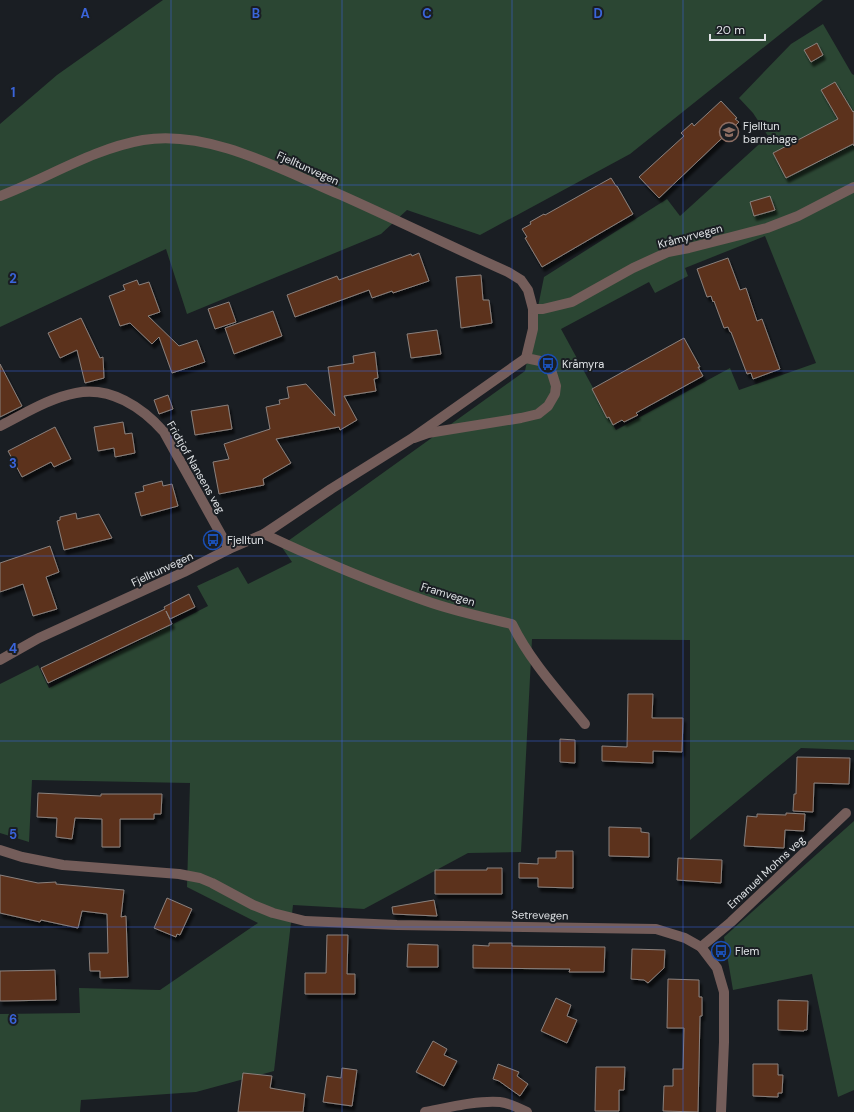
<svg xmlns="http://www.w3.org/2000/svg" width="854" height="1112" font-family="'DM Sans',sans-serif">
  <style>
    .green { fill: #2b4633; fill-rule: evenodd }
    .building { fill: #5b321f; stroke: #8a817d; filter: url(#shadow) }
    .lines { fill: none; stroke-linecap: round; stroke-linejoin: round }
    .minor { stroke: #745d5a; stroke-width: 10 }
    .tertiary { stroke: #745d5a; stroke-width: 10 }
    .grid { fill: none; stroke: #3a64da; stroke-width: 1; stroke-opacity: 0.55 }
    .labels { text-anchor: middle; dominant-baseline: central; stroke-width: 4; stroke-linejoin: round; paint-order: stroke }
    .poi-label { font-size: 11px; fill: #dfe2e5; stroke: #1a1e23; text-anchor: start }
    .street-label { font-size: 11px; fill: #dfe2e5; stroke: #1a1e23 }
    .grid-label { font-size: 13px; text-anchor: middle; font-weight: bold; fill: #3a64da; stroke: #1a1e23; stroke-width: 4; stroke-linejoin: round; paint-order: stroke }
  </style>
  <defs>
    <filter id="shadow"><feDropShadow dx="2.5" dy="4.5" stdDeviation="1" flood-color="#0009"/></filter>
  </defs>
  <rect width="100%" height="100%" fill="#1a1e23"/>
  <g class="green">
    <polygon points="163,0 823,0 630,154 480,235 407,210 381,234 187,314 166,249 0,327 0,124 57,75"/>
    <path d="M823,24L852,74L854,75V750L801,748L690,840V640L532,639L521,852L468,853L364,909L293,905L274,1071L196,1092L81,1100L80,1112H0V1014L80,1013L79,988L160,990L258,923L187,887L190,783L32,780L29,842L0,833V684L38,665L49,688L208,606L197,586L238,567L248,584L292,562L281,546L525,371L544,277L667,199L680,216L768,136L753,113L739,98L791,44ZM765,236L816,363L739,390L730,368L616,430L561,329L649,282L655,293L688,276L685,268Z"/>
    <polygon points="854,821 854,1090 838,1097 812,974 733,990 724,937"/>
  </g>
  <g class="building">
    <polygon points="817,43 823,55 811,62 804,50"/>
    <polygon points="835,82 853,112 854,111 854,146 853,144 786,178 773,153 838,119 821,90"/>
    <polygon points="721,101 737,118 735,119 739,122 659,198 639,177 684,136 681,133 692,123 694,126"/>
    <polygon points="611,178 616,186 617,186 633,214 542,267 525,238 527,237 522,229 531,224 530,222 544,214 545,215"/>
    <polygon points="770,196 775,210 754,216 750,202"/>
    <polygon points="419,253 429,281 393,293 392,291 372,298 369,290 295,317 287,295 337,276 339,280 411,254 412,256"/>
    <polygon points="728,258 740,290 746,288 757,321 762,319 780,369 753,379 751,373 747,374 731,332 730,332 728,327 724,328 714,301 713,302 711,296 707,297 697,269"/>
    <polygon points="481,275 483,300 489,300 492,323 461,328 456,277"/>
    <polygon points="137,280 139,285 149,282 160,312 148,316 179,346 197,340 205,362 172,373 159,337 152,344 130,323 120,326 109,296 125,290 123,285"/>
    <polygon points="229,302 236,322 215,329 208,309"/>
    <polygon points="273,311 282,336 234,354 225,328"/>
    <polygon points="81,318 100,358 103,357 104,378 85,383 77,350 60,358 48,333"/>
    <polygon points="437,330 441,354 411,358 407,334"/>
    <polygon points="684,338 700,367 698,367 703,376 636,413 638,415 624,422 622,420 613,425 609,417 607,418 592,389"/>
    <polygon points="375,352 378,378 374,379 376,391 344,396 357,420 340,430 339,427 276,439 291,463 263,479 264,485 219,494 213,462 229,459 224,444 270,429 266,407 280,404 279,400 289,398 287,387 306,384 335,416 328,367 354,363 353,356"/>
    <polygon points="0,364 22,406 0,417"/>
    <polygon points="168,395 173,409 159,414 154,400"/>
    <polygon points="228,405 232,429 195,435 191,411"/>
    <polygon points="123,422 125,434 132,433 135,453 115,457 114,448 98,451 94,427"/>
    <polygon points="55,427 71,459 54,467 51,462 22,477 8,451"/>
    <polygon points="162,481 163,486 172,484 178,506 141,516 135,493 144,491 143,486"/>
    <polygon points="76,513 77,519 99,514 112,538 64,550 57,521 60,520 60,517"/>
    <polygon points="50,546 59,572 46,577 57,609 33,616 23,584 0,592 0,563"/>
    <polygon points="189,594 195,607 170,619 166,611 172,624 48,683 41,668 165,609 164,607"/>
    <polygon points="628,694 653,694 652,718 683,718 682,752 653,751 653,763 602,761 602,746 627,747"/>
    <polygon points="560,739 575,740 575,763 560,762"/>
    <polygon points="797,757 850,758 849,784 814,783 813,812 793,811 794,794 796,794"/>
    <polygon points="38,793 101,796 101,794 162,794 161,814 154,814 154,819 120,819 120,847 102,847 102,819 75,818 72,839 56,837 57,818 37,817"/>
    <polygon points="786,813 805,814 804,831 785,830 784,848 744,846 747,816 757,817 757,814 786,815"/>
    <polygon points="609,827 641,828 641,832 649,833 649,857 609,856"/>
    <polygon points="556,851 573,851 573,888 538,887 538,878 519,878 519,863 538,864 538,858 556,858"/>
    <polygon points="678,858 722,860 721,883 677,880"/>
    <polygon points="487,868 502,868 502,894 435,894 435,870 487,870"/>
    <polygon points="0,875 38,883 56,882 56,884 124,890 121,917 126,916 128,977 100,978 100,971 90,971 89,953 108,953 107,914 82,911 78,928 41,920 40,922 0,913"/>
    <polygon points="167,898 192,909 180,935 177,934 176,937 154,928"/>
    <polygon points="434,900 437,916 393,914 392,907"/>
    <polygon points="327,935 348,935 347,974 355,974 355,994 305,994 305,973 326,973"/>
    <polygon points="489,943 512,943 512,946 605,947 604,972 569,972 570,969 473,968 473,945 489,946"/>
    <polygon points="408,944 438,945 438,967 407,967"/>
    <polygon points="632,949 665,950 664,968 648,983 644,980 631,979"/>
    <polygon points="55,970 56,1000 0,1001 0,971"/>
    <polygon points="668,979 699,980 699,997 702,997 702,1016 700,1016 698,1112 663,1111 664,1086 673,1086 673,1069 683,1069 684,1028 667,1028"/>
    <polygon points="556,998 571,1005 567,1016 577,1020 567,1043 541,1031"/>
    <polygon points="778,1000 808,1001 807,1030 804,1030 804,1031 778,1030"/>
    <polygon points="433,1041 447,1049 444,1055 457,1061 444,1086 416,1072"/>
    <polygon points="498,1064 519,1072 517,1076 528,1084 520,1096 499,1081 493,1079"/>
    <polygon points="753,1064 778,1064 778,1075 783,1075 782,1093 778,1093 778,1097 753,1096"/>
    <polygon points="596,1067 625,1067 624,1090 619,1090 619,1111 595,1111"/>
    <polygon points="342,1068 357,1070 352,1106 323,1102 327,1076 341,1078"/>
    <polygon points="243,1073 272,1076 270,1088 305,1094 303,1112 238,1112"/>
  </g>
  <g class="lines">
    <g class="minor">
      <path d="M0,196C48,178 92,149 143,140C209,129 282,170 341,195C397,220 452,247 508,272L521,280L528,290L533,309V329L526,358L540,361L549,368L552,373L556,386L555,394L548,406L538,414L521,418L428,433L414,438"/>
      <polyline points="533,309 543,309 572,302 633,268 668,252 689,248 767,228 798,216 854,187"/>
      <path d="M0,426C24,414 49,398 76,393C110,386 142,407 164,432L229,549"/>
      <path d="M264,534C317,559 371,582 426,601C454,611 483,617 512,624C530,661 559,692 585,724"/>
      <polyline points="701,947 731,922 846,813"/>
    </g>
    <g class="tertiary">
      <polyline points="0,660 39,638 184,572 229,549 264,534 331,489 411,439 526,358"/>
      <polyline points="0,850 22,857 63,865 179,874 200,878 212,883 253,905 273,913 305,921 397,925 656,929 685,938 701,947 717,968 724,992 724,1042 721,1112"/>
      <path d="M425,1112C446,1108 478,1100 500,1102C509,1103 519,1108 527,1112"/>
    </g>
  </g>
  <path class="grid" d="M171,0V1112M342,0V1112M512,0V1112M683,0V1112M0,185H854M0,371H854M0,556H854M0,741H854M0,927H854"/>
  <defs>
    <symbol id="school-ring" viewBox="-11 -11 22 22"><circle r="9.5" fill="#1a1e23" stroke="#8d6e63" stroke-width="1.5"/><path d="M0-5L7-2L0 1L-7-2ZM-4 1L0 2.5L4 1V4Q0 6-4 4Z" fill="#8d6e63"/></symbol>
    <symbol id="bus-ring" viewBox="-11 -11 22 22"><circle r="9.5" fill="#1a1e23" stroke="#1a4fb4" stroke-width="1.5"/><path d="M-5-6H5V4H4V6H2V4H-2V6H-4V4H-5ZM-3.5-4V0h7V-4ZM-3.5 1.2v1.5H-2V1.2ZM2 1.2v1.5H3.5V1.2Z" fill="#1a4fb4"/></symbol>
  </defs>
  <g fill-rule="evenodd">
    <use href="#school-ring" x="718" y="121" width="22" height="22"/>
    <use href="#bus-ring" x="537" y="353" width="22" height="22"/>
    <use href="#bus-ring" x="202" y="529" width="22" height="22"/>
    <use href="#bus-ring" x="710" y="940" width="22" height="22"/>
  </g>
  <g class="labels">
    <g class="poi-label">
      <text x="743" y="126">Fjelltun<tspan x="743" dy="13">barnehage</tspan></text>
      <text x="562" y="364">Kråmyra</text>
      <text x="227" y="540">Fjelltun</text>
      <text x="735" y="951">Flem</text>
    </g>
    <g class="street-label">
      <text transform="translate(308 168) rotate(24)">Fjelltunvegen</text>
      <text transform="translate(690 236) rotate(-15)">Kråmyrvegen</text>
      <text transform="translate(196 467) rotate(60)">Fridtjof Nansens veg</text>
      <text transform="translate(162 569) rotate(-25)">Fjelltunvegen</text>
      <text transform="translate(448 594) rotate(17)">Framvegen</text>
      <text transform="translate(766 872) rotate(-43)">Emanuel Mohns veg</text>
      <text transform="translate(540 915) rotate(1)">Setrevegen</text>
    </g>
  </g>
  <g class="grid-label">
    <text x="85" y="18">A</text>
    <text x="256" y="18">B</text>
    <text x="427" y="18">C</text>
    <text x="598" y="18">D</text>
    <text x="13" y="97">1</text>
    <text x="13" y="283">2</text>
    <text x="13" y="468">3</text>
    <text x="13" y="653">4</text>
    <text x="13" y="839">5</text>
    <text x="13" y="1024">6</text>
  </g>
  <path d="M710 34v6h55v-6" fill="none" stroke="#dfe2e5" stroke-width="2"/>
  <text x="716" y="34" font-size="12" fill="#dfe2e5" stroke="#1a1e23" stroke-width="3" paint-order="stroke">20 m</text>
</svg>
